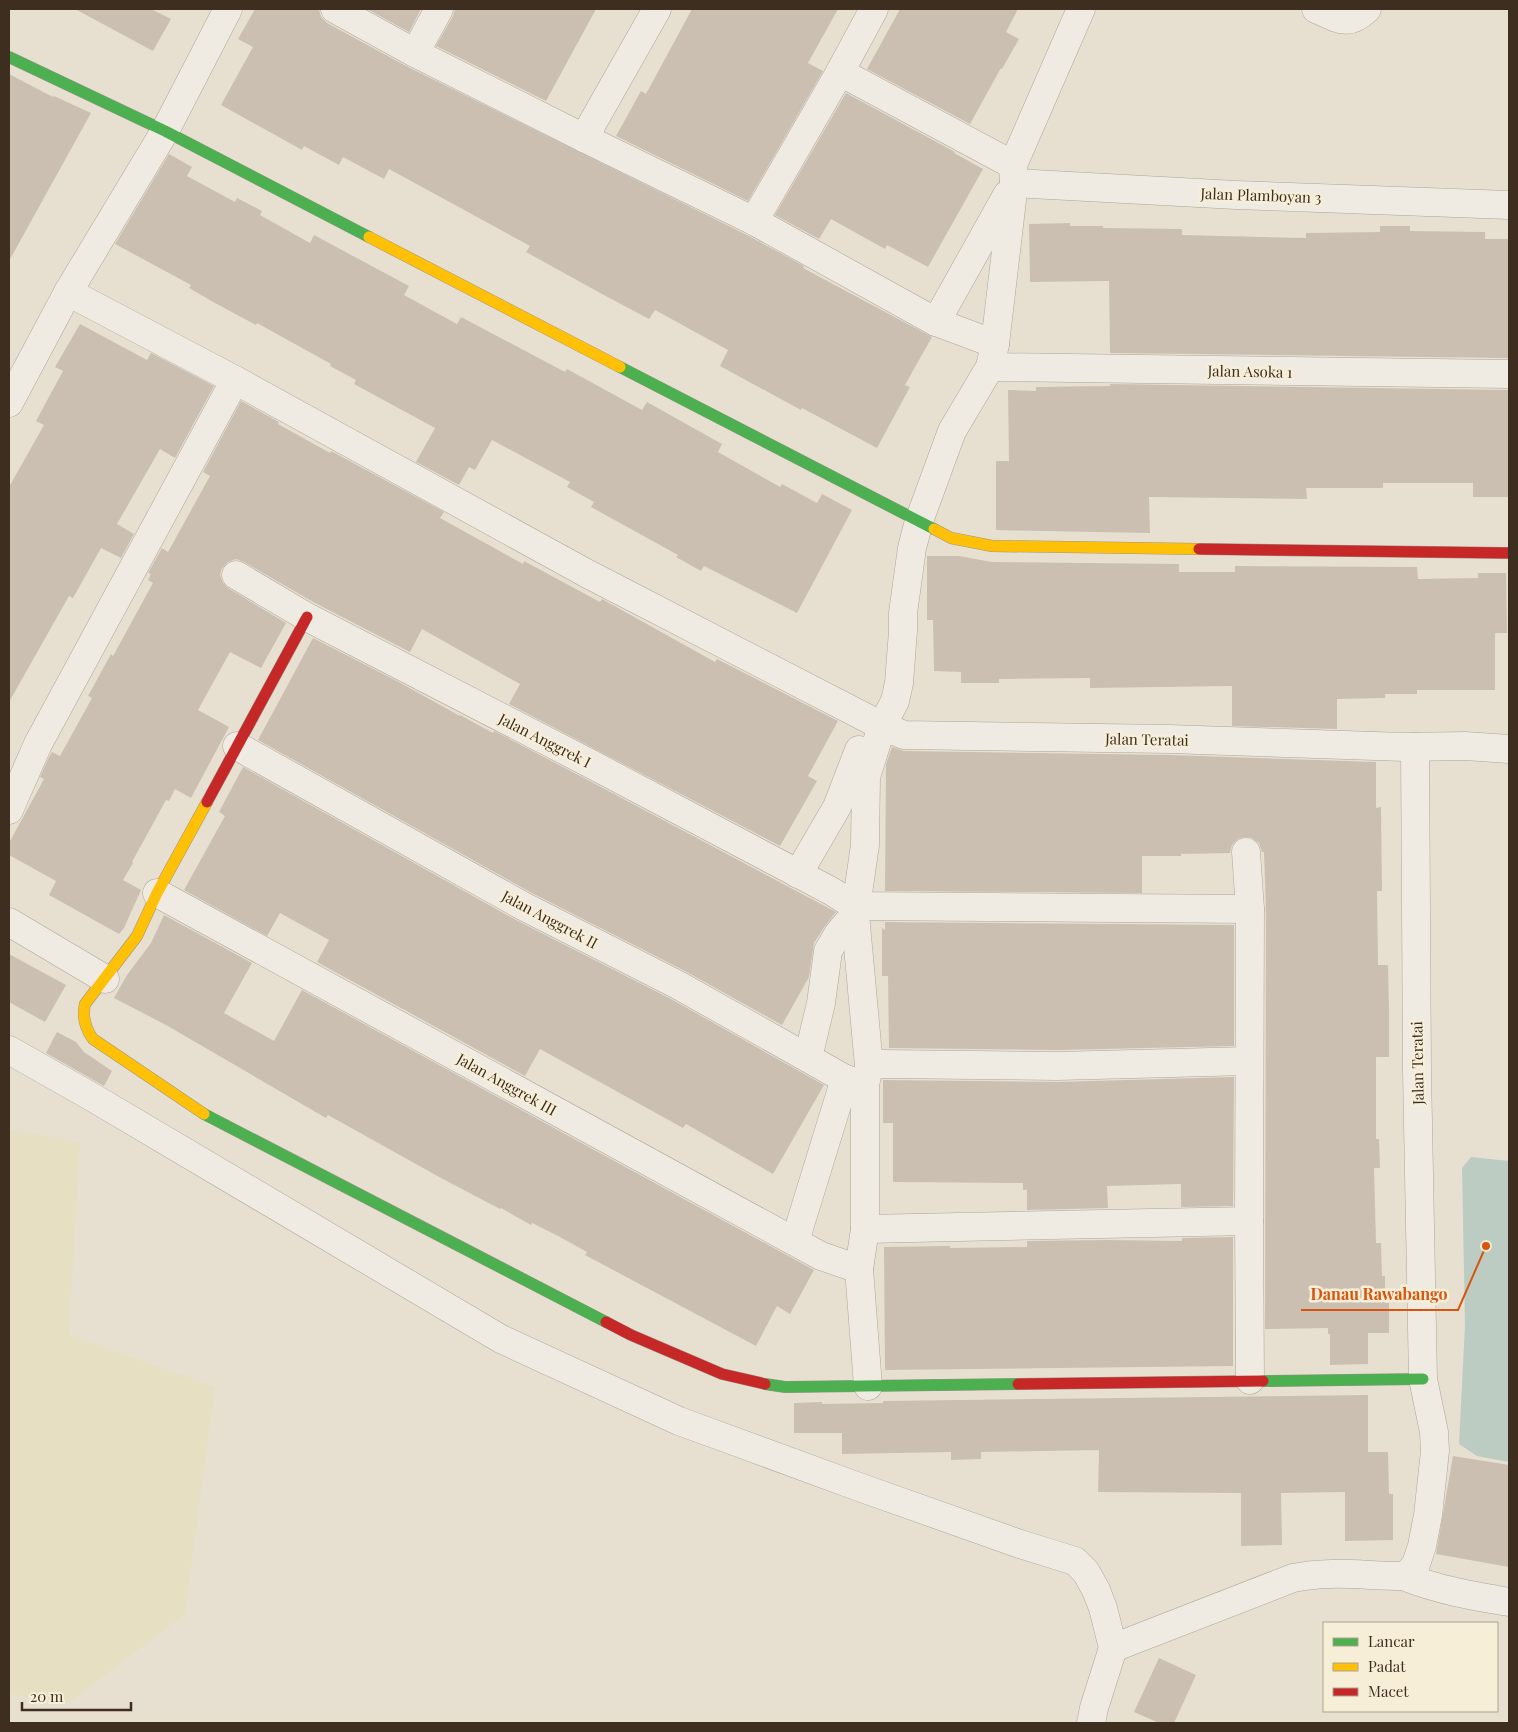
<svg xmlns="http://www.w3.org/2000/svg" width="1518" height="1732" font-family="'Playfair Display',serif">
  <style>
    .farmland { fill: #e6dfc2 }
    .water { fill: #bcccc2 }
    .building { fill: #cbbfb2 }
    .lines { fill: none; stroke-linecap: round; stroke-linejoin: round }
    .street-casing { stroke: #ada599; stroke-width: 29 }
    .fast-casing { stroke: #9c958a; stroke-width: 12 }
    .slow-casing { stroke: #9c958a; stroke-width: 12 }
    .jam-casing { stroke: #9c958a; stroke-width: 12 }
    .street { stroke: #efebe3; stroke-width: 28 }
    .fast { stroke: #4caf50; stroke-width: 11 }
    .slow { stroke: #ffc107; stroke-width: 11 }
    .jam { stroke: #c62828; stroke-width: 11 }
    .labels { text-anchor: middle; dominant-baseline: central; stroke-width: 5; stroke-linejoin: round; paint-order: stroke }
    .street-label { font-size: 15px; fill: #3d2e20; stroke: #f7eed8 }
    .leader { fill: none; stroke: #d7550e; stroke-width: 2 }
    .callout-dot { fill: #d7550e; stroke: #f7eed8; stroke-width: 2 }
    .callout-label { font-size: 16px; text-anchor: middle; font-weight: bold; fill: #d7550e; stroke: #f7eed8; stroke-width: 5; stroke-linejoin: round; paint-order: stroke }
  </style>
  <rect width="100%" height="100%" fill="#e7e0d1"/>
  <polygon class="farmland" points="9,1129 80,1143 69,1335 215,1387 185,1614 68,1703 9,1694"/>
  <polygon class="water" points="1471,1157 1509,1161 1509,1462 1477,1456 1459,1444 1465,1325 1462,1168"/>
  <g class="building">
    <polygon points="75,9 151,9 171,19 153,51"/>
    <polygon points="255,9 319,9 321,17 327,23 408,67 747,235 804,266 803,268 932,337 905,385 910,387 877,448 802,408 801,410 720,366 728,350 655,310 649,319 602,294 526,252 530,246 389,169 384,179 343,157 339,165 304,146 302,150 221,105 253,47 238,39"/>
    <polygon points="367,9 421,9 409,32"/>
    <polygon points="455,9 596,9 546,101 436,46 453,16"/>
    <polygon points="692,9 838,9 808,63 823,71 748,201 616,136 641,91 646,94"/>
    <polygon points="900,9 1018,9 1006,32 1019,39 1002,69 1001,68 970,124 867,69"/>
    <polygon points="9,74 53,97 54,96 91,113 9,261"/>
    <polygon points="846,93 955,152 954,153 983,169 928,267 887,245 885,249 831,219 819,239 775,215"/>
    <polygon points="169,154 192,167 187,176 235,202 237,198 262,211 260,215 310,243 314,235 409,286 404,295 457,324 461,317 565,372 567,369 642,410 647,402 722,444 718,452 780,487 782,484 817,503 822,494 852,510 797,613 704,566 701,571 676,557 678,555 591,507 594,502 567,487 570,482 492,440 475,470 469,467 459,485 416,462 435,428 354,384 356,380 330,366 331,364 257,323 256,325 215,303 189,288 191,285 115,244"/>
    <polygon points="1070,223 1070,226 1103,226 1103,228 1182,229 1182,235 1306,238 1306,233 1380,232 1380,226 1410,226 1410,231 1485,232 1485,239 1509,239 1508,358 1110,353 1109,281 1030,282 1029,224"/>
    <polygon points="80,324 147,360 151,353 214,386 175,458 160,449 117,524 134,534 121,558 101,548 73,598 69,596 9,702 9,487 44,425 36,421 63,371 55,367"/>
    <polygon points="1110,384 1508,390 1509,497 1473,497 1473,483 1383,483 1383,488 1306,488 1307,499 1149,497 1150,533 996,530 996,461 1009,461 1008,390 1036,391 1036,387 1110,386"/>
    <polygon points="241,401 279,422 278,424 330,453 331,451 444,512 440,518 523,564 524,561 600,602 602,599 715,662 717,659 838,721 808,776 817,781 780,846 509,704 520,684 422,629 410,652 315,603 244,562 236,559 228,562 222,568 220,575 223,583 228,588 286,623 261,668 230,652 198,710 229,727 191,798 175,789 169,801 166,800 132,862 133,863 123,880 141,890 124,928 119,934 49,895 56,881 9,855 9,843 44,779 40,777 49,757 52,752 60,756 92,698 88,696 111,654 113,656 153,583 148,580 151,574 148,573 162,548 168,552 210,476 203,472"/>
    <polygon points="927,556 959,556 992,562 1179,564 1179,572 1235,572 1235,566 1417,567 1418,579 1478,578 1478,573 1506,573 1507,633 1495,633 1495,690 1417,690 1417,694 1385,694 1385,698 1337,699 1337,729 1232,726 1232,686 1090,688 1090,678 999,679 999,683 961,683 961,672 934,671 933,620 927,620"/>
    <polygon points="313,638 395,680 460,716 460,715 493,733 494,731 586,779 836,912 825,926 814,943 809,977 782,1025 685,971 530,892 258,740"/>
    <polygon points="892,747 904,751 1169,755 1376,762 1376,808 1381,807 1382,891 1377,891 1378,965 1388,965 1389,1009 1389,1057 1376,1057 1376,1139 1379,1139 1380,1168 1374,1168 1376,1243 1381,1243 1382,1276 1385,1276 1385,1303 1389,1303 1389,1333 1368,1333 1368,1364 1330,1365 1330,1334 1328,1334 1328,1328 1265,1329 1266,909 1264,852 1262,852 1259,843 1252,838 1244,837 1238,839 1232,845 1230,853 1181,854 1181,856 1142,856 1142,893 885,891 886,764"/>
    <polygon points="243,767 516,920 671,999 824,1085 773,1174 686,1124 683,1128 540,1049 525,1076 317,962 329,940 280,913 267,936 184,890 225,816 219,812"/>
    <polygon points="164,915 252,963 224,1013 274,1041 302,990 814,1270 790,1314 777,1306 756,1346 585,1255 587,1252 558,1236 532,1223 531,1225 501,1208 500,1209 441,1178 328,1115 326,1118 166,1025 114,998 127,975 151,943"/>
    <polygon points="885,922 1234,925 1234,1046 1057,1050 889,1048 888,976 882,976 882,928 885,930"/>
    <polygon points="9,954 66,985 45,1022 9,1002"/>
    <polygon points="57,1032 76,1042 84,1052 112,1071 104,1086 46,1053"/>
    <polygon points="1234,1077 1233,1206 1181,1207 1181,1184 1107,1186 1108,1208 1027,1210 1027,1190 1023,1190 1023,1183 893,1182 893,1123 883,1123 883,1080 1057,1082"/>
    <polygon points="1233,1237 1233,1366 885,1370 884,1247 950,1246 950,1248 1027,1247 1027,1241 1108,1240 1182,1241 1182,1238"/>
    <polygon points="1368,1395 1368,1452 1388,1452 1389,1494 1393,1494 1393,1540 1345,1541 1345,1492 1281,1493 1282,1545 1241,1546 1241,1493 1098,1492 1099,1450 981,1452 981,1459 951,1460 951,1452 842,1454 842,1433 794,1433 794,1403 822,1402 822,1404 883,1403 883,1401"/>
    <polygon points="1453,1456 1509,1465 1509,1567 1436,1554"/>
    <polygon points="1159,1658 1196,1675 1174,1723 1159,1723 1134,1712"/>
  </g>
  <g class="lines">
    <defs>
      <g id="street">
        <polyline points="335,9 415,53 584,138 754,221 936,322 995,344"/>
        <path d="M1316,9C1338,18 1347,28 1367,9"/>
        <polyline points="415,53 439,9"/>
        <polyline points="840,72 1013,165"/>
        <polyline points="584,138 657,9"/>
        <polyline points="1014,183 1236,195 1509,205"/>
        <polyline points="754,221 840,72 874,9"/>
        <polyline points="68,292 235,380 586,573 882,726 904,735 1169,739 1405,747 1465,746 1509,749"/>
        <polyline points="936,322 1007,195"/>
        <polyline points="990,367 1509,374"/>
        <polyline points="9,403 68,292 165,131 228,9"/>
        <polyline points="236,575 307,617 593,765 831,891 855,906 1250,909"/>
        <polyline points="237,746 523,906 678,985 845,1079 865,1085"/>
        <polyline points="9,810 38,744 235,380"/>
        <polyline points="1246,852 1250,909 1249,1221 1250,1380"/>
        <polyline points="798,874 837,807 859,750"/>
        <polyline points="157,893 821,1256 859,1269"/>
        <polyline points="9,922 105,979"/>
        <polyline points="9,1050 92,1097 501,1339 679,1421 859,1487 1020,1544 1075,1561 1086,1572 1096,1590 1103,1608 1113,1648 1094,1708 1091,1723"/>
        <polyline points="808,1058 821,1003 828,951 838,934 855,914"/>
        <polyline points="869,1066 882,1064 1057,1066 1249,1061"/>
        <polyline points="865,1229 1249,1221"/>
        <polyline points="795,1241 845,1079"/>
        <polyline points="868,1386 859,1269 865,1229 865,1085 869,1066 855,914 865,845 866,777 882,726 895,701 899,683 903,631 903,613 912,548 919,521 952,431 990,367 995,344 1014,183 1013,165 1081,9"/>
        <path d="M1403,1576C1438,1590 1473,1596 1509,1602"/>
        <path d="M1113,1648L1293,1578C1330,1570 1366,1576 1403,1576L1410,1572L1416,1564L1422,1546L1428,1515L1435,1451L1434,1432L1423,1379L1417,1072L1415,747"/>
      </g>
      <g id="fast">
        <polyline points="9,57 165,131 369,237"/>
        <polyline points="620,367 934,529"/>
        <polyline points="204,1114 606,1322"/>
        <polyline points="1263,1381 1423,1379"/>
        <polyline points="765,1384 785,1387 1018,1384"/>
      </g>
      <g id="slow">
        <polyline points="369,237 620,367"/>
        <polyline points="934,529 951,538 992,546 1199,549"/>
        <path d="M204,1114L93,1039C85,1028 82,1017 85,1004L137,936L157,893L207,802"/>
      </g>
      <g id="jam">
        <polyline points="1199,549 1509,553"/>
        <polyline points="207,802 307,617"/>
        <polyline points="606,1322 631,1335 722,1374 765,1384"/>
        <polyline points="1018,1384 1263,1381"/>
      </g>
    </defs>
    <use href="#street" class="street-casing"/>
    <use href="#fast" class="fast-casing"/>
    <use href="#slow" class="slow-casing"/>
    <use href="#jam" class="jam-casing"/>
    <use href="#street" class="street"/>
    <use href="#fast" class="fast"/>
    <use href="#slow" class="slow"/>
    <use href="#jam" class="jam"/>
  </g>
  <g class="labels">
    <g class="street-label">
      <text transform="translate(1261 195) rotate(2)">Jalan Plamboyan 3</text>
      <text transform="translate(1250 371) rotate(1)">Jalan Asoka 1</text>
      <text transform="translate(1147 739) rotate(1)">Jalan Teratai</text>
      <text transform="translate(545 740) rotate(27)">Jalan Anggrek I</text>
      <text transform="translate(550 919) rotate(28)">Jalan Anggrek II</text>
      <text transform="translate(1417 1063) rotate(-91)">Jalan Teratai</text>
      <text transform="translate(507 1084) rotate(29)">Jalan Anggrek III</text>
    </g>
  </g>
  <path class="leader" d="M1486 1246L1458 1310H1301"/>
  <circle class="callout-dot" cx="1486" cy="1246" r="5"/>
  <g class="callout-label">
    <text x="1379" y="1300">Danau Rawabango</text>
  </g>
  <rect width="1518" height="1732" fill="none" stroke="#3d2e20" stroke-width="20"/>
  <rect x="1323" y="1622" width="175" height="90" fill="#f7eed8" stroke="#ada18e"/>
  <rect x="1333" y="1638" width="25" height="8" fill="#4caf50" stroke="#ada18e"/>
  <text x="1368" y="1647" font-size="15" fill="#3d2e20">Lancar</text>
  <rect x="1333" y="1663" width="25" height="8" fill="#ffc107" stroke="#ada18e"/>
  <text x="1368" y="1672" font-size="15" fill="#3d2e20">Padat</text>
  <rect x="1333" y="1688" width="25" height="8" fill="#c62828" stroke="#ada18e"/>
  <text x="1368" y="1697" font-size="15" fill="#3d2e20">Macet</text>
  <path d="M22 1702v8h109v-8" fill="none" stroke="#3d2e20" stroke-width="2.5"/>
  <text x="30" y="1702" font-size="15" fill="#3d2e20" stroke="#f7eed8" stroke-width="4" paint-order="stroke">20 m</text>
</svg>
